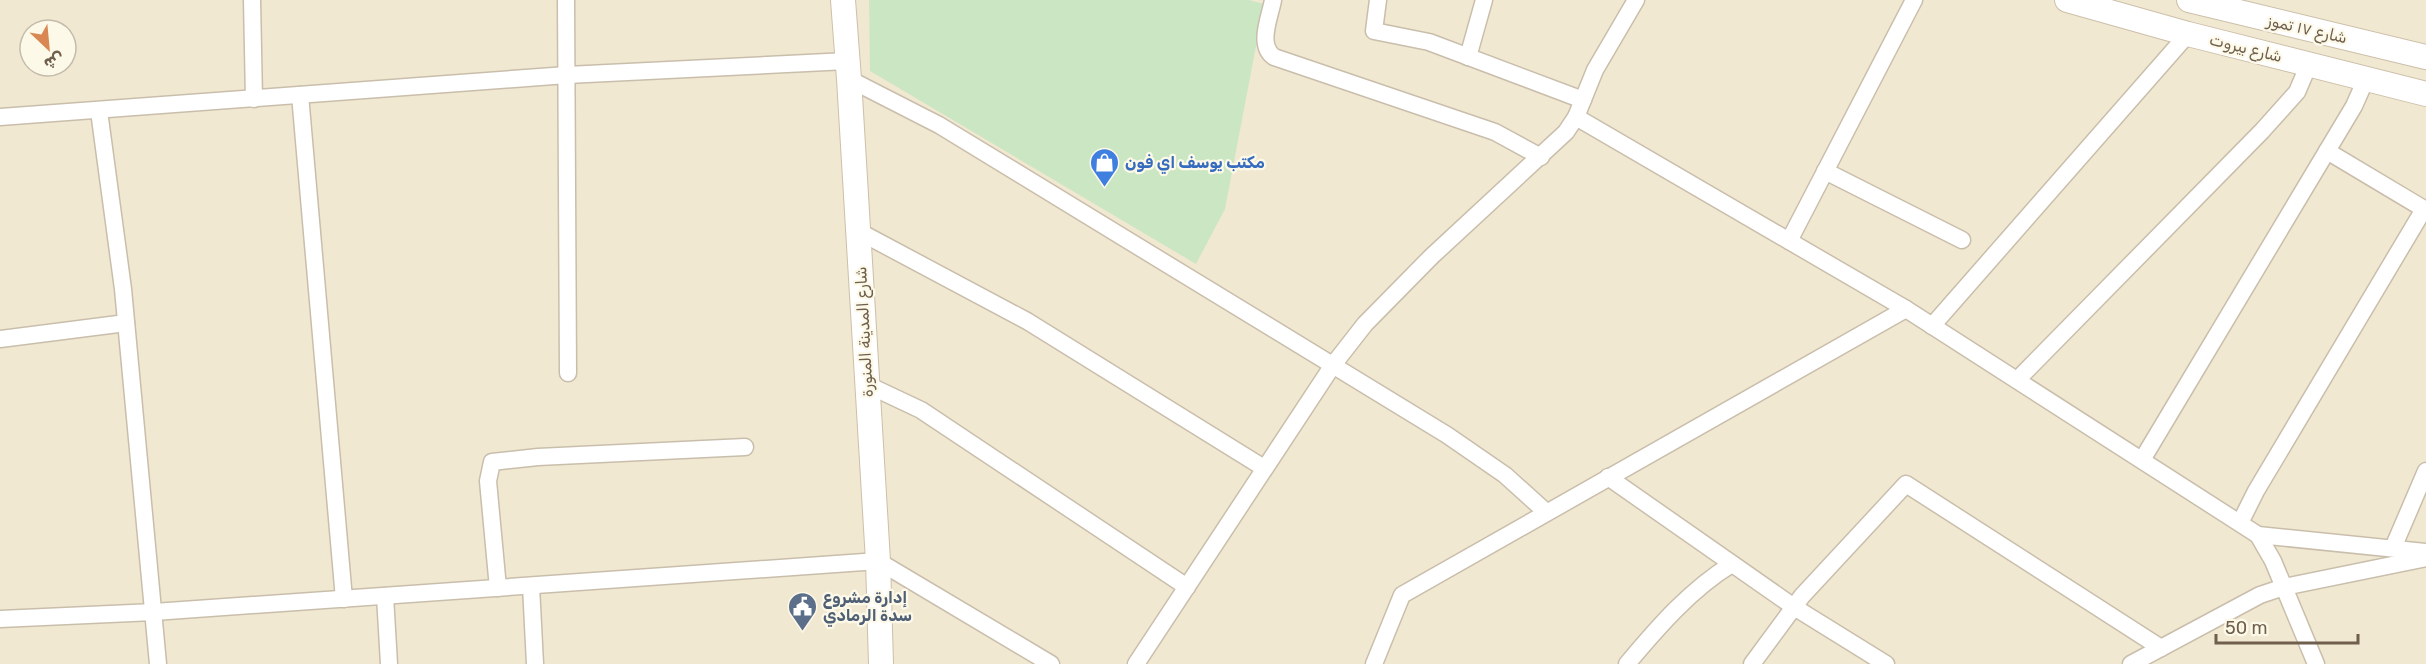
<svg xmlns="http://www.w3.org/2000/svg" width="2426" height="664" font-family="Rubik,Cairo,sans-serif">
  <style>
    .residential { fill: #f1e8d2; fill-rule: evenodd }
    .green { fill: #cbe6c3 }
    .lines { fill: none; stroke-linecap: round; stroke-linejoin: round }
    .street-casing { stroke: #c9beab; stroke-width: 19 }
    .secondary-casing { stroke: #cdbfa9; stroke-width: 26 }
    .street { stroke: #fff; stroke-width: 16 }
    .secondary { stroke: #fff; stroke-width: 24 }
    .labels { text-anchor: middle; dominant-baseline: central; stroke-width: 4.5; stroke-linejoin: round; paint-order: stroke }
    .street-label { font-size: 16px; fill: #6f5f4c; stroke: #fdf9e9 }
    .shop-label { font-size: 16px; font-weight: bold; fill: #366cbe; stroke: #fdf9e9; text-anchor: start }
    .service-label { font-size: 16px; font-weight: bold; fill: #4e5e75; stroke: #fdf9e9; text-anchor: start }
  </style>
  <rect width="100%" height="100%" fill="#faf5e3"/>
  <path class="residential" d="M0,0H2426V664H0ZM30,30H66V66H30Z"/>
  <polygon class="green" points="869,0 1249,0 1264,4 1225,209 1196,264 870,71"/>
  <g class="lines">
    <defs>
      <g id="street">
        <polyline points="252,0 254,99"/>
        <polyline points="566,0 568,373"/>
        <path d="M1273,0C1270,17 1257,45 1274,57L1495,132L1541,157"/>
        <polyline points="1378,0 1374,31 1429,42 1583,100"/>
        <polyline points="1468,57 1484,0"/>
        <polyline points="849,79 939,125 1447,435 1505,475 1546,512"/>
        <polyline points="300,95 344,599"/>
        <polyline points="99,111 123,289 158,664"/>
        <polyline points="0,117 567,75 847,61"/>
        <polyline points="1576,117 1906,309 2258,535 2426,552"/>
        <polyline points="1825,171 1962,240"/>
        <polyline points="858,231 1027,321 1264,468"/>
        <polyline points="1789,241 1914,0"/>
        <polyline points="1932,326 2188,34"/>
        <polyline points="0,339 126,323"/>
        <polyline points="2017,380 2262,131 2297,92 2309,64"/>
        <polyline points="868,385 921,410 1187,587"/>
        <polyline points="2142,460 2354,106 2366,79"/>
        <polyline points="1608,477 1794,607 1886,664"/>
        <polyline points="2240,523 2256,491 2424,209 2327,151"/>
        <polyline points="2258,535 2273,561 2316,664"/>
        <polyline points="2393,548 2426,471"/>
        <polyline points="531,586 535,664"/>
        <polyline points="498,588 488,481 492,462 538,457 745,447"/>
        <polyline points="385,596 389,664"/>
        <polyline points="0,619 154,612 878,561 1051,664"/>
        <polyline points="1136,664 1333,365 1365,324 1432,256 1566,132 1576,117 1595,70 1636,0"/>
        <polyline points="1374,664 1402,595 1906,309"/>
        <path d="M1627,664C1658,627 1691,589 1732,564"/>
        <polyline points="1752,664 1802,596 1906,484 2161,648"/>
        <polyline points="2131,664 2260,595 2284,587 2426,558"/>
      </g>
      <g id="secondary">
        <polyline points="843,0 849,79 878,561 881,664"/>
        <polyline points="2067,0 2188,34 2426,94"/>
        <polyline points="2189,0 2426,57"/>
      </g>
    </defs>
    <use href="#street" class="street-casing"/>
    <use href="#secondary" class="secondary-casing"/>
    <use href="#street" class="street"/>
    <use href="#secondary" class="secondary"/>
  </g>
  <defs>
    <symbol id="shop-pin" viewBox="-11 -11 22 30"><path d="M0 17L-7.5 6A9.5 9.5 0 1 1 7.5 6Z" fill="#3f7fe0" stroke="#fdf9e9"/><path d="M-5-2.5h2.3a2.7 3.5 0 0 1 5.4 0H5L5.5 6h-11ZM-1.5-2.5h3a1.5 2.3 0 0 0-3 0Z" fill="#fff"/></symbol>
    <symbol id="civic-pin" viewBox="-11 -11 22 30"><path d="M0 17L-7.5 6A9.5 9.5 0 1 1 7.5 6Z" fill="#5c6f8a" stroke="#fdf9e9"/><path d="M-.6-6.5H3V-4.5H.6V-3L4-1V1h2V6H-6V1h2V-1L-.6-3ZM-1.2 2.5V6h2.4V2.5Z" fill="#fff"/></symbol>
  </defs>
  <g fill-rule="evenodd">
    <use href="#shop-pin" x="1088" y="146" width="33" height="45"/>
    <use href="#civic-pin" x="786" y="590" width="33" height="45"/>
  </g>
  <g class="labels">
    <g class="street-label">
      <text transform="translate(2307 29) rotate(13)">شارع ١٧ تموز</text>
      <text transform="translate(2246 48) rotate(14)">شارع بيروت</text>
      <text transform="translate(864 332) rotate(-93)">شارع المدينة المنورة</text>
    </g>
    <g class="shop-label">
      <text x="1125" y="162">مكتب يوسف اي فون</text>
    </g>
    <g class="service-label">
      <text x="823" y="597">إدارة مشروع<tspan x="823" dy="18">سدة الرمادي</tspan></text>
    </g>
  </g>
  <g transform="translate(48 48) rotate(154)"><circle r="28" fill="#fdf9e9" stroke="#c4bbaa" stroke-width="1.5"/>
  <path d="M0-4.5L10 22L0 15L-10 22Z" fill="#da8853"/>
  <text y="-9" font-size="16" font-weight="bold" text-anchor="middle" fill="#6f5f4c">ش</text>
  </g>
  <path d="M2216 634v9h142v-9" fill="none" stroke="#6f5f4c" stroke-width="3"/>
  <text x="2225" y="634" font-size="18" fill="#6f5f4c" stroke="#fdf9e9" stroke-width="4.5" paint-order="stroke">50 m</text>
</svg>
